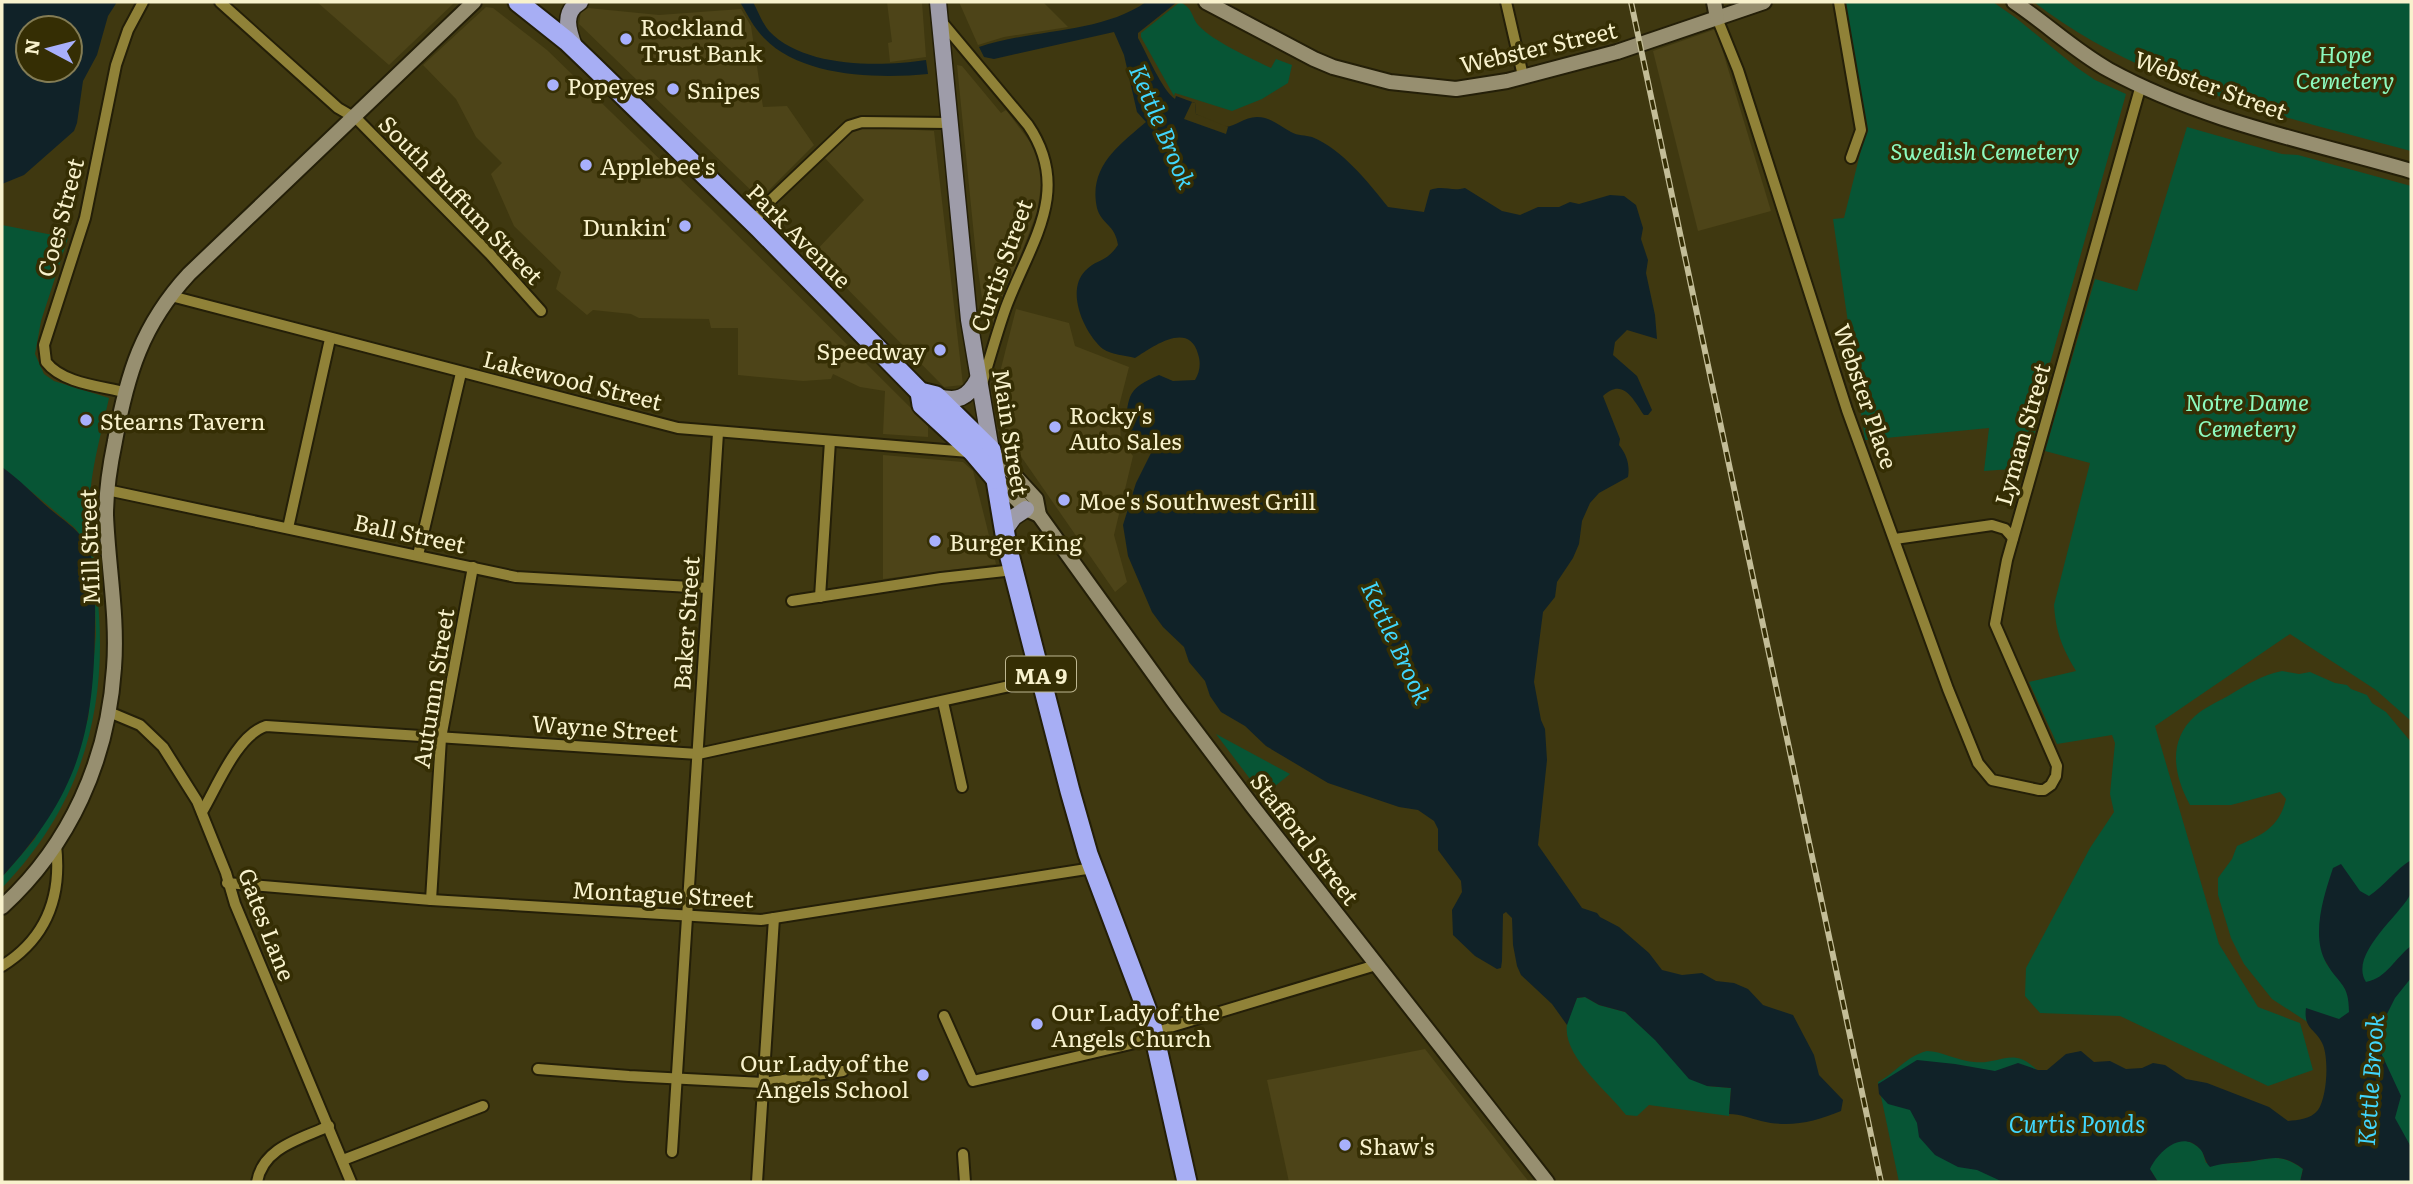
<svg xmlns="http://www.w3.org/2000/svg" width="2413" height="1184" font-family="Literata,serif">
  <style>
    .built { fill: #4d4418 }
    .green { fill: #075535; fill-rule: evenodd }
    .water { fill: #102228; fill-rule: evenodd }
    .pier { fill: #3f3810 }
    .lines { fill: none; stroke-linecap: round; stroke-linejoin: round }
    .street-casing { stroke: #241f08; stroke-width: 14 }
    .secondary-casing { stroke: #241f08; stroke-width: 18 }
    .primary-casing { stroke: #241f08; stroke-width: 19 }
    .highway-casing { stroke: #241f08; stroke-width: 23 }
    .street { stroke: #908238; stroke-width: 10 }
    .secondary { stroke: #978f70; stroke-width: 14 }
    .primary { stroke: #9e9ca9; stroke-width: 16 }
    .highway { stroke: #a7aef4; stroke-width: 19 }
    .rail-casing { stroke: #c3bd97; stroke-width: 6 }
    .rail { stroke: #352e04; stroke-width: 3.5; stroke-dasharray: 10; stroke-linecap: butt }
    .poi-dot { fill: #a8b0fc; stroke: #352e04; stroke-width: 2.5 }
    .labels { text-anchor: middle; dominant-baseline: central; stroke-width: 7; stroke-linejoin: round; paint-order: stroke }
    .shield { fill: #352e04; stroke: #beb791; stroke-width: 2 }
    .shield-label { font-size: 21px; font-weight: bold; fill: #f8f2cd }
    .poi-label { font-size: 23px; fill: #f8f2cd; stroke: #352e04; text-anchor: start }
    .street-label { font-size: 23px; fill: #f8f2cd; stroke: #352e04 }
    .park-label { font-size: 23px; font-style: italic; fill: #8cfabf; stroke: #352e04 }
    .water-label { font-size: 24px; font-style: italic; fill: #41d6fc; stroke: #352e04 }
  </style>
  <rect width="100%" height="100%" fill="#3f3810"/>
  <g class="built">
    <polygon points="317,2 455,2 389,65"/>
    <polygon points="887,2 922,2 926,57 890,62 888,43 892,42"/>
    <polygon points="959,2 1043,2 1068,27 1004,37 978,45"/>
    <polygon points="486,7 493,8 547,50 710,208 928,425 928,437 883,434 885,391 860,387 833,374 831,379 803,381 738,375 738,328 711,328 709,319 639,318 631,314 593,310 587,315 556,289 561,272 514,226 491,174 502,163 476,137 456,99 423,65"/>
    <polygon points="588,8 659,15 741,9 751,26 763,107 787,106 814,145 760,199 579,24 581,11"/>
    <polygon points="1716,29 1771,211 1698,231 1653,51"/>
    <polygon points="957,65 962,66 1001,113 1006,110 1031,143 1040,165 1042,179 1037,212 993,327 986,326 976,256"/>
    <polygon points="863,127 934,131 963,385 944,387 813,254 864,200 824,157 846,136"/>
    <polygon points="1016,309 1069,323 1075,346 1129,367 1119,406 1121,441 1133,456 1114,535 1127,582 1115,592 1018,452 1000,423 995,392"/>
    <polygon points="883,455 963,462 973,471 996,564 883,579"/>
    <polygon points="1425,1049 1529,1182 1289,1182 1267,1080"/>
  </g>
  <g class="green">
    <path d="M1180,2C1194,9 1191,17 1199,26C1213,41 1252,59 1271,68L1276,59L1292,65L1288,83L1262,99L1232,111L1175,93L1174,96L1141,37V33Z"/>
    <polygon points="1845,2 1993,2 2016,18 2076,67 2095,80 2126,94 2034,420 2038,422 2025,468 1984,471 1989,428 1865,440 1833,219 1844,218 1866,130"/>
    <path d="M2034,2H2411V151C2280,115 2144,87 2034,2Z"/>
    <path d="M2187,127L2282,154L2298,155L2411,186V721L2376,690L2290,634L2155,726L2219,944L2258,1007L2300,1023L2313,1070L2268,1086L2120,1016L2040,1013L2025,996L2026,968L2090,848L2114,812L2110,794L2115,743L2112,735L2057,744L2029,682L2076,671C2062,647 2056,633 2054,605L2090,463L2045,451L2095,279L2137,291Z"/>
    <path d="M2,225L68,238L41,321L35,354L44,374L54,381L109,398C102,431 89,475 90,508C90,544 97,579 99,615C106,721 76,811 2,888V877L35,839L88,719L96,635L94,574L86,543L75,528L2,467Z"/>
    <path d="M2282,671L2299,674L2310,672L2335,683L2347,685L2351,689L2367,695L2372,703L2386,712L2411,742V1182L2318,1137L2331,1059L2320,1037L2309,1023L2272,999L2244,964L2231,938L2218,895V878L2232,859L2237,846C2262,835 2279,828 2286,799L2280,792L2231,805H2190C2174,776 2167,741 2195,716C2204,708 2217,702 2228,696C2246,685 2262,675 2282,671ZM2324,915L2361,1019L2349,1012V996L2341,981L2326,963Z"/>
    <polygon points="1216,734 1290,774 1263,796"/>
    <path d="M1585,997L1599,1005L1625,1012L1707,1086L1731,1088L1729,1116L1649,1105L1637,1116L1626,1115C1608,1091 1562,1056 1567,1024C1568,1016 1574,1006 1577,998Z"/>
    <path d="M1927,1051C1941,1051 1958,1061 1974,1062C2002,1065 2013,1044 2040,1073L2194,1144L2202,1150L2206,1163C2219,1163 2232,1164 2245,1162C2271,1159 2280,1152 2303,1169L2300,1182H2158L2151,1171L2154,1182H1899L1878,1082C1896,1073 1906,1056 1927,1051Z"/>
  </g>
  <g class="water">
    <path d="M2,2H117L108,16L97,55L83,81L77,123L74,131L24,175L2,184ZM70,28V70H28V28Z"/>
    <path d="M740,2H753C758,11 762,23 769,31C804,68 880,67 926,60L928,74C878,79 801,77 764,38C754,28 747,14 740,2Z"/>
    <path d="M1146,2H1177L1138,33V38C1147,54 1162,90 1175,99L1176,96L1195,103L1196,114C1204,118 1217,128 1226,127C1236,126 1244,117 1257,117C1271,117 1279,126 1291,132C1298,136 1305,135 1312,137C1342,149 1368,182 1388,207L1424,212L1430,190C1444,185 1451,192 1465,188L1502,211L1520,215L1538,207H1559L1570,202L1579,204L1610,195L1624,196L1636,205L1643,228L1641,239L1648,260L1646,273L1655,315L1657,339L1627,330L1615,342L1613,355L1637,376L1652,410L1648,415H1644C1633,399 1623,377 1603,396L1620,439L1619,445C1627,455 1630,465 1628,477L1599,493L1590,503L1582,521L1579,544L1573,558L1557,582L1555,597L1543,612L1534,682L1541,720L1545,729L1547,760L1538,845L1582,908L1597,913L1600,917L1619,927L1649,953L1662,970L1682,975L1702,973L1716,981L1734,983L1748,989L1763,1005L1793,1015L1814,1055L1819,1075L1843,1100L1841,1111C1814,1122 1790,1128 1761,1121C1749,1118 1741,1114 1729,1114L1731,1088L1707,1086L1689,1079L1655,1040L1625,1012L1599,1005L1585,997L1577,998L1567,1025L1552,1004L1521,975L1517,966L1513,945L1512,918L1506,912L1503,914L1502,961L1501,968L1497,969L1475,956L1453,935L1452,910L1462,892L1461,881L1438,850V829L1434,821L1418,810L1399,807L1328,783L1266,746L1245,726L1221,712L1210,696L1205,681L1189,662L1184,647L1163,627L1152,612L1128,556L1123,525L1136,483L1152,451L1150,443L1125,428C1129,394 1127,389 1159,375L1173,381L1195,380C1200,372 1201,363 1198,354C1189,320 1152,347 1135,358C1125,355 1112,355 1103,349C1085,334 1065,292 1085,271C1096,259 1106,263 1118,245C1115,224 1101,224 1097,208C1088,167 1119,145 1146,122L1137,112L1124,55L1114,32L994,59L984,57L979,47C1031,29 1100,34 1146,2Z"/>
    <path d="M2,467C19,479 34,495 50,509C62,519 76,528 85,541C97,562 95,592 95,615C95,729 81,791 2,877Z"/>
    <path d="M2411,860C2411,869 2413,885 2411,893C2402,914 2348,954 2366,982C2387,978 2395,958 2411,946V978L2395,998L2383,1022L2382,1055L2401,1096L2395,1118L2411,1147V1182H2300L2303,1169C2279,1151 2270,1160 2244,1162C2232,1163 2222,1163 2210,1167C2204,1161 2205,1153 2199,1148C2181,1130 2158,1152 2150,1169L2158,1182H2003L1977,1170L1958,1167L1935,1155L1919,1137L1917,1123L1910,1110L1888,1104L1879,1094L1878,1084L1917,1060L1955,1064L1995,1071L2018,1063L2038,1070H2047L2066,1054L2081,1051L2094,1062L2110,1061L2126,1069L2142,1068L2153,1063L2165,1065L2186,1079L2207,1083L2269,1107L2288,1121C2298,1120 2311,1119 2318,1110C2327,1097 2329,1060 2323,1045C2317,1029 2303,1030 2306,1008L2339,1019L2349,1012C2349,983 2339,985 2327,964C2310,937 2324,895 2333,868L2341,864L2360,891L2369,896C2385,885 2395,870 2411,860Z"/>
  </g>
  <polygon class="pier" points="1192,102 1195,103 1196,114 1228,127 1226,134 1184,119"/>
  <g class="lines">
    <defs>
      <g id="street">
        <polyline points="220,2 338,108 357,119 490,254 541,311"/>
        <polyline points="1506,2 1523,76"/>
        <polyline points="1839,2 1861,130 1851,158"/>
        <polyline points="1717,18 1738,70 1847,410 1948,689 1978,763 1992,780 2039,790 2044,790 2051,785 2056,776 2057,766 1995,624 2007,560 2141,85"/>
        <path d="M941,21L1028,125C1073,191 1030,243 1006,307C997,332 990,358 982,384"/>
        <polyline points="753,222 771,200 849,126 862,122 949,123"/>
        <polyline points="171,296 678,428 969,452"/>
        <path d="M124,392C99,386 62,383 46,362L44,345L85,218L116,65L128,30L143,2"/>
        <polyline points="107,490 516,577 708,588"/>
        <polyline points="288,528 330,339"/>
        <polyline points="1895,539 1992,525 2005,529 2013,538"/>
        <polyline points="418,555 461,373"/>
        <polyline points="820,597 830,441"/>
        <polyline points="792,601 941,578 1014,570"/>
        <polyline points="943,702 962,787"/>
        <polyline points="109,712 140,725 163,747 197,801 226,873 235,904 351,1182"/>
        <path d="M202,812C217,787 237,735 266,726L698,754L1042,679"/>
        <polyline points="227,883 431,900 761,920 1093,868"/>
        <polyline points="431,900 441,738 473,567"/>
        <path d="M2,966C47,938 62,896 56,845"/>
        <polyline points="944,1016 973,1081 1135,1043 1170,1027 1376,965"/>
        <polyline points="538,1069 629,1076 763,1083 843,1071"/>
        <polyline points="672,1152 718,433"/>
        <polyline points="963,1154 965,1182"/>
        <polyline points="343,1160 483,1106"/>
        <path d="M257,1182C263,1147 301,1139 329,1126"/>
        <polyline points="757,1182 774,918"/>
      </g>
      <g id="secondary">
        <polyline points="1206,2 1314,59 1333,67 1390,82 1456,89 1507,81 1617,52 1764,2"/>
        <polyline points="1714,2 1717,18"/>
        <path d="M2014,2C2047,24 2075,51 2109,70C2202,121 2311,142 2411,171"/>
        <polyline points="991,450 1036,499 1039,515"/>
        <polyline points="996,479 1026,509 1039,515 1176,705 1253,807 1547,1182"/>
        <path d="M2,907C70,845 108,760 114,668C118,617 108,566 106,515C106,490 110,465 115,441C127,374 142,325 189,274L474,2"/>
      </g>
      <g id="primary">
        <polyline points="938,2 969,320 991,450"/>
        <path d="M575,49C569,32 561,13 580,2"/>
        <path d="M936,396C957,403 968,398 978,379"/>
        <polyline points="1004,531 1014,517 1026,509"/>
      </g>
      <g id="highway">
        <polyline points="518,2 567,41 592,65 759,228 920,392 936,396 991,450 1007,546 1070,791 1088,854 1151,1021 1187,1182"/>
        <polyline points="920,392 922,405 973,452 996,479"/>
      </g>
    </defs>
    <use href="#street" class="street-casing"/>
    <use href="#secondary" class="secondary-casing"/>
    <use href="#primary" class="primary-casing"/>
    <use href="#highway" class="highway-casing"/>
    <use href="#street" class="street"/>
    <use href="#secondary" class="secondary"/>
    <use href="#primary" class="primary"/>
    <use href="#highway" class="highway"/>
    <defs>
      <polyline id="rail" points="1631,2 1881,1182"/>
    </defs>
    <use href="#rail" class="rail-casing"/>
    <use href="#rail" class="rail"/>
  </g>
  <g class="poi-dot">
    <circle cx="626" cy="39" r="7"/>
    <circle cx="553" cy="85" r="7"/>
    <circle cx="673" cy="89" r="7"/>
    <circle cx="586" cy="165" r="7"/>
    <circle cx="685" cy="226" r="7"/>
    <circle cx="940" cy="350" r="7"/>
    <circle cx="86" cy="420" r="7"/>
    <circle cx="1055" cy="427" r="7"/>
    <circle cx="1064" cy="500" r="7"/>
    <circle cx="935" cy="541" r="7"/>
    <circle cx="1037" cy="1024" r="7"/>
    <circle cx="923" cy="1075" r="7"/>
    <circle cx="1345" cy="1145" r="7"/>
  </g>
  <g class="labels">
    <rect class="shield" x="1006" y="656.5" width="70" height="35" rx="5"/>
    <g class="shield-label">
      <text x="1041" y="674">MA 9</text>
    </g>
    <g class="poi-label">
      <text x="640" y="26">Rockland<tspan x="640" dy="26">Trust Bank</tspan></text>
      <text x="567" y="85">Popeyes</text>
      <text x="687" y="89">Snipes</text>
      <text x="600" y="165">Applebee's</text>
      <text x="671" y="226" text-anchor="end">Dunkin'</text>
      <text x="926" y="350" text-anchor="end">Speedway</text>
      <text x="1069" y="414">Rocky's<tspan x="1069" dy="26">Auto Sales</tspan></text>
      <text x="100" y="420">Stearns Tavern</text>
      <text x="1078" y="500">Moe's Southwest Grill</text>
      <text x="949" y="541">Burger King</text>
      <text x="1051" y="1011">Our Lady of the<tspan x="1051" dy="26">Angels Church</tspan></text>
      <text x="909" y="1062" text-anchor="end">Our Lady of the<tspan x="909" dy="26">Angels School</tspan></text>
      <text x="1359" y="1145">Shaw's</text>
    </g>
    <g class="street-label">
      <text transform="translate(1538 46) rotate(-13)">Webster Street</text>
      <text transform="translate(2211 84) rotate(20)">Webster Street</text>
      <text transform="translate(462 199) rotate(46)">South Buffum Street</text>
      <text transform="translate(59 217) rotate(-75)">Coes Street</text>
      <text transform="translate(800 235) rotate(45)">Park Avenue</text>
      <text transform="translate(1000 265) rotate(-70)">Curtis Street</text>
      <text transform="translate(573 379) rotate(14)">Lakewood Street</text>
      <text transform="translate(1867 396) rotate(71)">Webster Place</text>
      <text transform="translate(1012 432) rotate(81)">Main Street</text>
      <text transform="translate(2021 434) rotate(-74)">Lyman Street</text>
      <text transform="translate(410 532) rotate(12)">Ball Street</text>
      <text transform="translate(88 547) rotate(-92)">Mill Street</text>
      <text transform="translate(685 623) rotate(-86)">Baker Street</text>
      <text transform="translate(432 688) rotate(-81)">Autumn Street</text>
      <text transform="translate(605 727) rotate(4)">Wayne Street</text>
      <text transform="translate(1306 838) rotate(52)">Stafford Street</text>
      <text transform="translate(663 893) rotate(3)">Montague Street</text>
      <text transform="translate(268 924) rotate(69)">Gates Lane</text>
    </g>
    <g class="park-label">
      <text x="2345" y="53">Hope<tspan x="2345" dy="26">Cemetery</tspan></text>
      <text x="1985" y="150">Swedish Cemetery</text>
      <text x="2247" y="401">Notre Dame<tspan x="2247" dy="26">Cemetery</tspan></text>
    </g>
    <g class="water-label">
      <text transform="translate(1164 126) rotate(67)">Kettle Brook</text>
      <text transform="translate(1398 642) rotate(65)">Kettle Brook</text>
      <text transform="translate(2369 1080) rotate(-86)">Kettle Brook</text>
      <text x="2077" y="1122">Curtis Ponds</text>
    </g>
  </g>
  <rect width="2413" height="1184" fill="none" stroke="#f8f2cd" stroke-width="7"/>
  <g transform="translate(49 49) rotate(277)"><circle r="33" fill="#352e04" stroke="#837c54" stroke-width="2"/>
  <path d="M0-5L12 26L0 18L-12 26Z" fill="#a8b0fc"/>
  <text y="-10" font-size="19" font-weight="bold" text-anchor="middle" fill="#f8f2cd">N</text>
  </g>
</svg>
